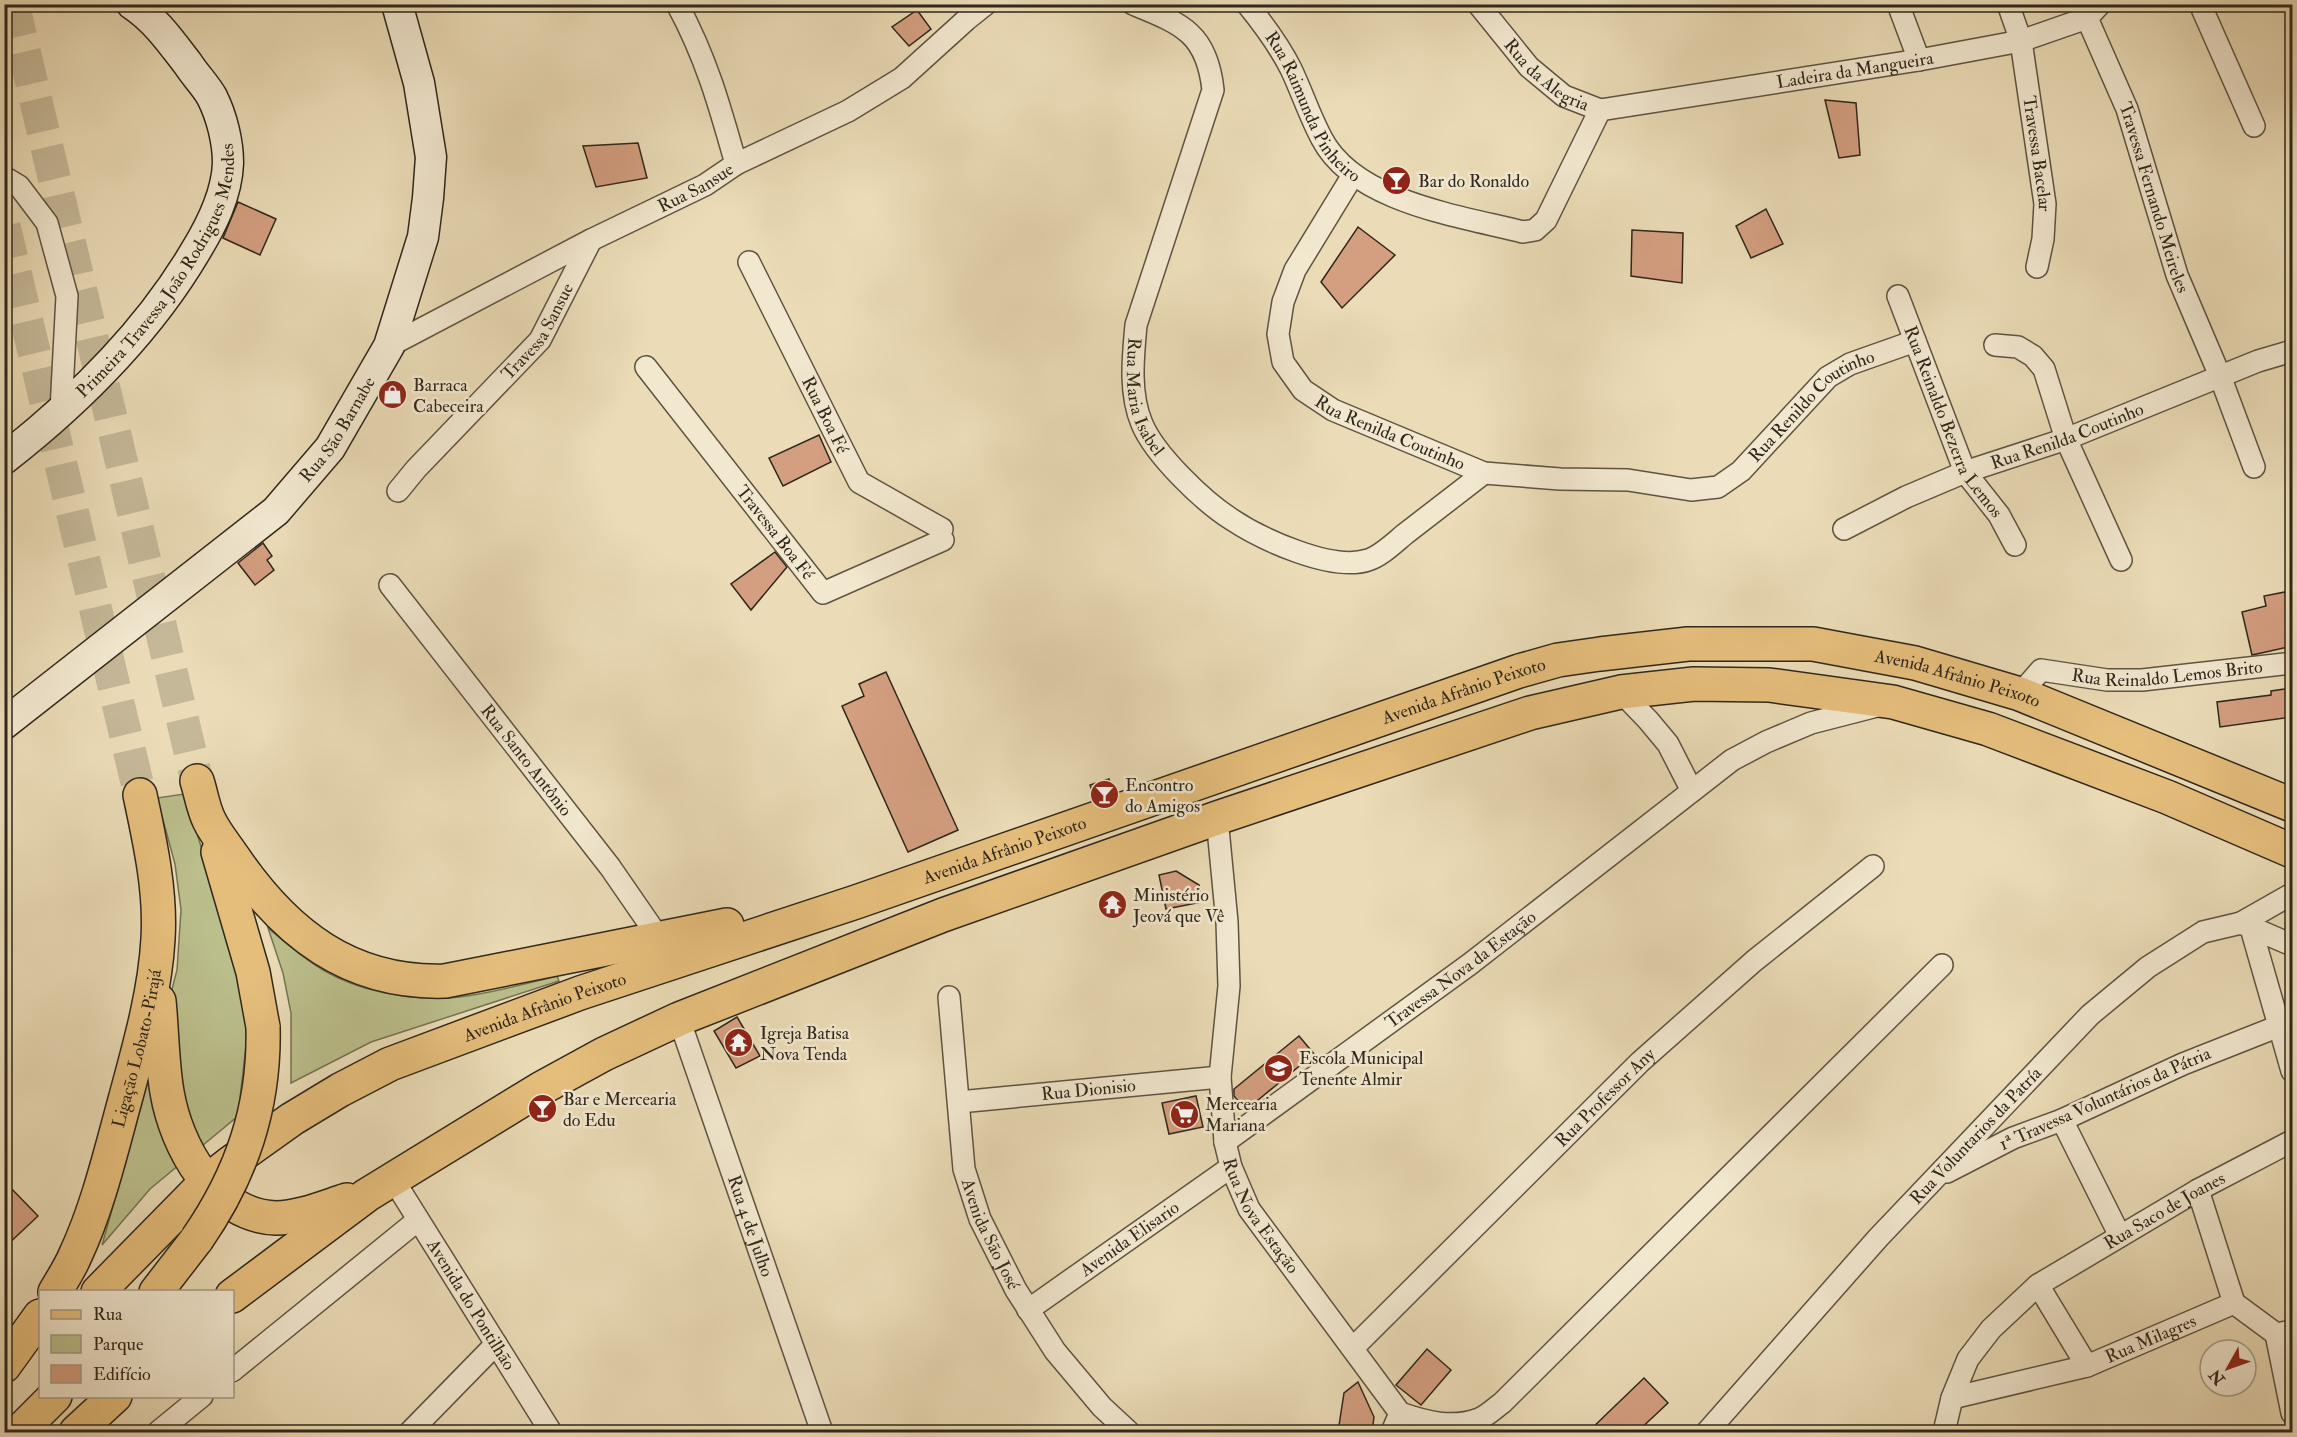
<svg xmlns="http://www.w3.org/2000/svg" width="2297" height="1437" font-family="'IM FELL Double Pica',serif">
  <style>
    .green { fill: #bbbf8c; stroke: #757354; stroke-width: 1.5 }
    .building { fill: #d49f81; stroke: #2f271b; stroke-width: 1.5 }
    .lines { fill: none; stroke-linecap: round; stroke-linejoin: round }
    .primary-tunnel { stroke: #c5b898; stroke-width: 33; stroke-dasharray: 33 16; stroke-linecap: butt }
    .street-casing { stroke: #5e5442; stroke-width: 24 }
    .secondary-casing { stroke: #2f271b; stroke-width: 33 }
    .primary-casing { stroke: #2f271b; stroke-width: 36 }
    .street { stroke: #f2e8d0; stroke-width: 21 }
    .secondary { stroke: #f2e8d0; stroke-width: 30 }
    .primary { stroke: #e6be7c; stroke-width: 33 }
    .primary-bridge-casing { stroke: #2f271b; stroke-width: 36; stroke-linecap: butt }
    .primary-bridge { stroke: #e6be7c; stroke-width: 33 }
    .labels { text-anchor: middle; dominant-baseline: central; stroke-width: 5; stroke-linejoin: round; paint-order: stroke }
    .street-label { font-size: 18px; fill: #2f271b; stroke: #f2e8d0 }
    .poi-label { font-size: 18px; fill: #2f271b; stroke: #f2e8d0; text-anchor: start }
  </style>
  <rect width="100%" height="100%" fill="#ebdcb7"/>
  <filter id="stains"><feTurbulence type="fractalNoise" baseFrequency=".00333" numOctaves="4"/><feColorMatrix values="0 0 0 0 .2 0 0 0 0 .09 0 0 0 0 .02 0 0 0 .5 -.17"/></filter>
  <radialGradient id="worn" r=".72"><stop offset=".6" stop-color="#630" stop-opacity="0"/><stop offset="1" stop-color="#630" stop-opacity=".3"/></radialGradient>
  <g class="green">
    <polygon points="184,794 209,871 234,959 248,1027 238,1116 150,1189 102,1245 141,1107 177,970 181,910 175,864 157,798"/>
    <path d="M268,928C286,943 303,958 323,970C359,991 406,1000 448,998C481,996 524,984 557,976L559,981L371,1042L291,1083V1013L283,973Z"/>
  </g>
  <g class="building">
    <polygon points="917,10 931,29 909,46 892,27"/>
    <polygon points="1825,100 1856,103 1860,155 1839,158"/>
    <polygon points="638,143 647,178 596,187 583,146"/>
    <polygon points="238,202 276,219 260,255 223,238"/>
    <polygon points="1766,209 1783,244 1751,258 1736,226"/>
    <polygon points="1358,227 1395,255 1342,308 1321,282"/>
    <polygon points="1632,230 1683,233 1682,283 1631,276"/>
    <polygon points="819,435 831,462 783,486 769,458"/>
    <polygon points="263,543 272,556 267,560 274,570 255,585 238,563"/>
    <polygon points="775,552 787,567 751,610 731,584"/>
    <polygon points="2285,592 2286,598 2292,596 2292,646 2252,655 2242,612 2266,606 2264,596"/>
    <polygon points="886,672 958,830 908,852 842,706 864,696 859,684"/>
    <polygon points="2292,688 2292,717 2220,727 2217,702 2271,695 2271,691"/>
    <polygon points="1109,779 1114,792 1095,799 1090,785"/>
    <polygon points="1176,871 1199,885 1202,902 1166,909 1159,875"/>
    <polygon points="737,1017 760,1056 736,1068 714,1031"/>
    <polygon points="1299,1036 1314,1054 1246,1110 1234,1096 1234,1089"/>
    <polygon points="1196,1096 1203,1127 1169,1134 1162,1103"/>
    <polygon points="4,1181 38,1216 4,1248"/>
    <polygon points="1427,1349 1451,1370 1421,1405 1396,1385"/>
    <polygon points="1644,1378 1668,1403 1637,1432 1588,1432"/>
    <polygon points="1358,1382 1374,1417 1372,1432 1338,1432 1344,1393"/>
  </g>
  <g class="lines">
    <g class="primary-tunnel">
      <polyline points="13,4 197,781"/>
      <polyline points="4,226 140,795"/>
    </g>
    <defs>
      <g id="street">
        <path d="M677,4C706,57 720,107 736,164"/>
        <path id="s1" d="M1133,4C1182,24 1207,33 1213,90L1136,325C1133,357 1129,394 1142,424C1155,455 1203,501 1231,519C1261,539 1332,572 1368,560C1381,556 1394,543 1405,534C1431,514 1458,493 1484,473"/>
        <path id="s2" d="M1247,4C1264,25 1279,45 1291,69C1302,92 1310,117 1322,139C1355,202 1460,216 1523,232L1535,230L1546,220L1600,110"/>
        <path id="s3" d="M1478,4L1529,67L1564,96L1600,110"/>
        <polyline points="1898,4 1919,60"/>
        <path id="s4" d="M2008,4L2021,41L2045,204L2043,239L2037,267"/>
        <polyline points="2200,4 2254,126"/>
        <path id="s5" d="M2087,18L2127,109L2177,275L2220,376L2254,467"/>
        <path id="s6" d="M1600,110L1919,60L2021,41L2087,18L2100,4"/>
        <path id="s7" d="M1353,175L1295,270L1283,302L1278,334L1283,362L1303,390L1333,410L1484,473L1560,479L1628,480L1691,490L1718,487L1741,471L1828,377L1850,364L1915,341"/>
        <polyline points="4,177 19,186 47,223 67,296 61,410"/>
        <path id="s8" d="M749,262L859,482L942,529"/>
        <path id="s9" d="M1898,296L1965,472L1999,515L2015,545"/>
        <polyline points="1995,345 2018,347 2033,356 2044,369 2066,439 2121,560"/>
        <path id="s10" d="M389,346L591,240L705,185L736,164L848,111L902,78L966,20L986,4"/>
        <path id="s11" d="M646,367L823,593L943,540"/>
        <path id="s12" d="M398,491L416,469L540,340L591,240"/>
        <path id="s13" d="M1844,529L1906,497L1965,472L2066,439L2258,361L2292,351"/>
        <path id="s14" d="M390,585L610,867L659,938"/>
        <polyline points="1621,692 1648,720 1668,744 1692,791"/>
        <path id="s15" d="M2020,694L2041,670L2107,680H2142L2292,663"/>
        <path id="s16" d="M1217,818L1227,922L1229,986L1220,1077L1225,1142L1231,1167L1249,1209L1400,1413C1426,1422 1452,1429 1479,1419C1487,1416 1495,1408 1502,1403L1942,965"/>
        <polyline points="2241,923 2292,894"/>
        <polyline points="2251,928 2292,1071"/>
        <path id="s17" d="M949,997L964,1169L980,1219L1016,1290L1055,1351L1102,1407L1129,1432"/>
        <path id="s18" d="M679,1019L822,1432"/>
        <path id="s19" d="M959,1102L1220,1077"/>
        <polyline points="2062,1120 2120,1236"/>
        <path id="s20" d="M1225,1142L1470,964L1732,760L1766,742L1811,723L1877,706"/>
        <polyline points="1947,1172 2013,1138 2062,1120 2183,1064 2279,1026"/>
        <path id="s21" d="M393,1179L551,1432"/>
        <polyline points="2198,1190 2234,1303"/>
        <polyline points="2038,1285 2087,1366"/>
        <polyline points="2234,1303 2276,1334 2292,1331"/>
        <path id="s22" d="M1028,1310L1231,1167"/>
        <polyline points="2276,1334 2292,1413"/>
        <path id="s23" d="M1354,1347L1640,1062L1754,961L1873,866"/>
        <polyline points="232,1371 418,1220"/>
        <path id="s24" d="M1952,1398L2087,1366L2234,1303"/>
        <polyline points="158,1432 202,1396"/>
        <polyline points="410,1432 496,1344"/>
        <polyline points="1392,1432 1400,1413"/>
        <path id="s25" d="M1707,1432L1878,1238L2090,1015L2148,967L2203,932L2241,923L2292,945"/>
        <path id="s26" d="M1944,1432L1952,1398L1968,1359L1991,1329L2038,1285L2198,1190L2292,1141"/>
      </g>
      <g id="secondary">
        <path id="s27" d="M4,459C78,401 147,333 195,252C211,226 227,195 228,163C228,142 222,117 212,97C206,86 195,75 188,64C171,42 156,20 132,4"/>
        <path id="s28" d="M4,724L276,511L330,448L389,346L423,237L428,198L431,157L419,83L397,4"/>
      </g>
      <g id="primary">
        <path d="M197,781C201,793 203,808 209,820C215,833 226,846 234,858C286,934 350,984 445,981L727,925"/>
        <polyline points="218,852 253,972 263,1027"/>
        <path d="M159,1001C162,1031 162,1063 167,1092C176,1146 214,1216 276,1218C299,1218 325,1207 347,1200"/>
        <path id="s29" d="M55,1292C62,1280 70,1268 75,1256C98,1207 111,1151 125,1100C139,1048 155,993 158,939C161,891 150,842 140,795"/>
        <path id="s30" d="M98,1292L207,1181L229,1164L292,1119L340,1090L390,1064L580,993L856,902L1519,671L1558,660L1600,654L1688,644H1813L1915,663L2020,694L2292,805"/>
        <polyline points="156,1292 197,1239"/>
        <polyline points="232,1296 367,1195 540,1089 604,1054 679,1019 943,915 1217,818 1530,713 1621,692 1694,684 1769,685 1893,702 1988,729 2167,797 2292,851"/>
        <polyline points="4,1366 40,1316"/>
        <polyline points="19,1432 55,1396"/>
        <polyline points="76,1432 115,1396"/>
      </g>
    </defs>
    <use href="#street" class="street-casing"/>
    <use href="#secondary" class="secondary-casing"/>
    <use href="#primary" class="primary-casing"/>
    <use href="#street" class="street"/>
    <use href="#secondary" class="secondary"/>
    <use href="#primary" class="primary"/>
    <defs>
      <path id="primary-bridge" d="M197,1239C242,1174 265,1106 263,1027"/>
    </defs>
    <use href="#primary-bridge" class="primary-bridge-casing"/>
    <use href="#primary-bridge" class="primary-bridge"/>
  </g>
  <defs>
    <symbol id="bar-disc" viewBox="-11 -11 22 22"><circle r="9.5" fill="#8f2418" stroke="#f2e8d0"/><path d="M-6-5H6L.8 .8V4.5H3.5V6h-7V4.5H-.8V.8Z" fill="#fff"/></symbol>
    <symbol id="shop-disc" viewBox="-11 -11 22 22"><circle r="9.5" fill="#8f2418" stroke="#f2e8d0"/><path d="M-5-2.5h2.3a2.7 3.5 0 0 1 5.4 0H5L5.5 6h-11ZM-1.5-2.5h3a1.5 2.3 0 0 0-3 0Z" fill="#fff"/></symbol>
    <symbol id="temple-disc" viewBox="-11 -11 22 22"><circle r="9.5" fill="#8f2418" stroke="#f2e8d0"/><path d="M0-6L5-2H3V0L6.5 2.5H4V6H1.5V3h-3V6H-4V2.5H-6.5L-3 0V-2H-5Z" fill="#fff"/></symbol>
    <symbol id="school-disc" viewBox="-11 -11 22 22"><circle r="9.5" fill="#8f2418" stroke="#f2e8d0"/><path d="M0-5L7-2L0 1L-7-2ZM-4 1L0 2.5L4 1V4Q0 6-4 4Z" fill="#fff"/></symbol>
    <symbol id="supermarket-disc" viewBox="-11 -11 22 22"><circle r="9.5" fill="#8f2418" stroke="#f2e8d0"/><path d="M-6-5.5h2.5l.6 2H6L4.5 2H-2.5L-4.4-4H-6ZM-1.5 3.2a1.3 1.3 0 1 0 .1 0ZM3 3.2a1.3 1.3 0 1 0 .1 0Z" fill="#fff"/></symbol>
  </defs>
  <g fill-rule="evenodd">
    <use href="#bar-disc" x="1380" y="164" width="33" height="33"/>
    <use href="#shop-disc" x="376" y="378" width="33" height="33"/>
    <use href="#bar-disc" x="1088" y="778" width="33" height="33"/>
    <use href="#temple-disc" x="1096" y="888" width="33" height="33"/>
    <use href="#temple-disc" x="722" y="1026" width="33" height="33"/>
    <use href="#school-disc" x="1262" y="1052" width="33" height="33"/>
    <use href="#bar-disc" x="526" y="1092" width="33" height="33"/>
    <use href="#supermarket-disc" x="1168" y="1098" width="33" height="33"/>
  </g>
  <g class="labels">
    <g class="street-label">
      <text stroke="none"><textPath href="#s6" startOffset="258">Ladeira da Mangueira</textPath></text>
      <text stroke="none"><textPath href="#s3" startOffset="100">Rua da Alegria</textPath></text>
      <text stroke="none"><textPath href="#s2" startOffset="123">Rua Raimunda Pinheiro</textPath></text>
      <text stroke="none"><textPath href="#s4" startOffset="153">Travessa Bacelar</textPath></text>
      <text stroke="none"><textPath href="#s10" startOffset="345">Rua Sansue</textPath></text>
      <text stroke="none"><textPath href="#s5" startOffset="192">Travessa Fernando Meireles</textPath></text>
      <text stroke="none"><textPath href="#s27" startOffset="249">Primeira Travessa João Rodrigues Mendes</textPath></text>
      <text stroke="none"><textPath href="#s12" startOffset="213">Travessa Sansue</textPath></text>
      <text stroke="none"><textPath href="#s1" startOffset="448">Rua Maria Isabel</textPath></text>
      <text stroke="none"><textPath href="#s7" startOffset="801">Rua Renildo Coutinho</textPath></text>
      <text stroke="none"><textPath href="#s8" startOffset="171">Rua Boa Fé</textPath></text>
      <text stroke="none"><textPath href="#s9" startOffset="138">Rua Reinaldo Bezerra Lemos</textPath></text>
      <text stroke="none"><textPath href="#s28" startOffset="448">Rua São Barnabe</textPath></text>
      <text stroke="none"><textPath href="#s7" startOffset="338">Rua Renilda Coutinho</textPath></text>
      <text stroke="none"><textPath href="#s13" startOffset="242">Rua Renilda Coutinho</textPath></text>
      <text stroke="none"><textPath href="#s11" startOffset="210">Travessa Boa Fé</textPath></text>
      <text stroke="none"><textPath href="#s15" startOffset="159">Rua Reinaldo Lemos Brito</textPath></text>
      <text stroke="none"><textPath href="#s30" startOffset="2014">Avenida Afrânio Peixoto</textPath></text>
      <text stroke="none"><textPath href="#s30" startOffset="1510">Avenida Afrânio Peixoto</textPath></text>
      <text stroke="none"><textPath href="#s14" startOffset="222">Rua Santo Antônio</textPath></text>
      <text stroke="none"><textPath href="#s30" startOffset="1024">Avenida Afrânio Peixoto</textPath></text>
      <text stroke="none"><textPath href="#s20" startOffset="292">Travessa Nova da Estação</textPath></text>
      <text stroke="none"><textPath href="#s30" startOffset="538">Avenida Afrânio Peixoto</textPath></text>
      <text stroke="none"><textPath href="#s29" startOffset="258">Ligação Lobato-Pirajá</textPath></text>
      <text stroke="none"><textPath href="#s19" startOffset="130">Rua Dionisio</textPath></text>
      <text stroke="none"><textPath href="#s23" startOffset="354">Rua Professor Any</textPath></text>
      <text transform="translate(2105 1099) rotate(-24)">1ª Travessa Voluntários da Pátria</text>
      <text stroke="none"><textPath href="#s25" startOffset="400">Rua Voluntarios da Patría</textPath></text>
      <text stroke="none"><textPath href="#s26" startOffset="326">Rua Saco de Joanes</textPath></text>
      <text stroke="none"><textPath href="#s16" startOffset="408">Rua Nova Estação</textPath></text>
      <text stroke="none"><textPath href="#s18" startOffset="219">Rua 4 de Julho</textPath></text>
      <text stroke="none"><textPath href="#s17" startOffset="243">Avenida São José</textPath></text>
      <text stroke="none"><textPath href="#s22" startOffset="124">Avenida Elisario</textPath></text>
      <text stroke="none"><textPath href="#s21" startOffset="148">Avenida do Pontilhão</textPath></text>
      <text stroke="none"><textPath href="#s24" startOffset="208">Rua Milagres</textPath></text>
    </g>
    <g class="poi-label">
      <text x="1418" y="181">Bar do Ronaldo</text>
      <text x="413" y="385">Barraca<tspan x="413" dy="21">Cabeceira</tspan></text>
      <text x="1125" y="785">Encontro<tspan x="1125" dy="21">do Amigos</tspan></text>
      <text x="1133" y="895">Ministério<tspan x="1133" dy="21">Jeová que Vê</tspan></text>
      <text x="760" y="1033">Igreja Batisa<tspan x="760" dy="21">Nova Tenda</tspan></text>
      <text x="1299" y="1058">Escola Municipal<tspan x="1299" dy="21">Tenente Almir</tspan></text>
      <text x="563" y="1099">Bar e Mercearia<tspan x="563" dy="21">do Edu</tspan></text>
      <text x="1205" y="1104">Mercearia<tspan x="1205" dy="21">Mariana</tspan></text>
    </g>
  </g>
  <rect width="2297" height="1437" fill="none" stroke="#ebdcb7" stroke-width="24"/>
  <rect x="6" y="6" width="2285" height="1425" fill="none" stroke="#2f271b" stroke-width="3"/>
  <rect x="12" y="12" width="2273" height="1413" fill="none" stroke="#2f271b" stroke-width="1.5"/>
  <rect x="39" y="1290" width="195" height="108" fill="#f2e8d0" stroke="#a49b88" stroke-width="1.5"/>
  <rect x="51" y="1310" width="30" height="9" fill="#e6be7c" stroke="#a49b88" stroke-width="1.5"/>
  <text x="93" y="1320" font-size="18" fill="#2f271b">Rua</text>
  <rect x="51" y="1335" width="30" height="18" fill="#bbbf8c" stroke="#a49b88" stroke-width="1.5"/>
  <text x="93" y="1350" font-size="18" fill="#2f271b">Parque</text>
  <rect x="51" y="1365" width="30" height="18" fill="#d49f81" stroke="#a49b88" stroke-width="1.5"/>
  <text x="93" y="1380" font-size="18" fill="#2f271b">Edifício</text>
  <g transform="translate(2228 1368) rotate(230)"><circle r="28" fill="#f2e8d0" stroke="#a49b88" stroke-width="1.5"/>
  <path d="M0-4.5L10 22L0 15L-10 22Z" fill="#8f2418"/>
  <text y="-9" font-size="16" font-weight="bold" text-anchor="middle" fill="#2f271b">N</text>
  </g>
  <rect width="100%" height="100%" filter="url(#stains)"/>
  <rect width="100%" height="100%" fill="url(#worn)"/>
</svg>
